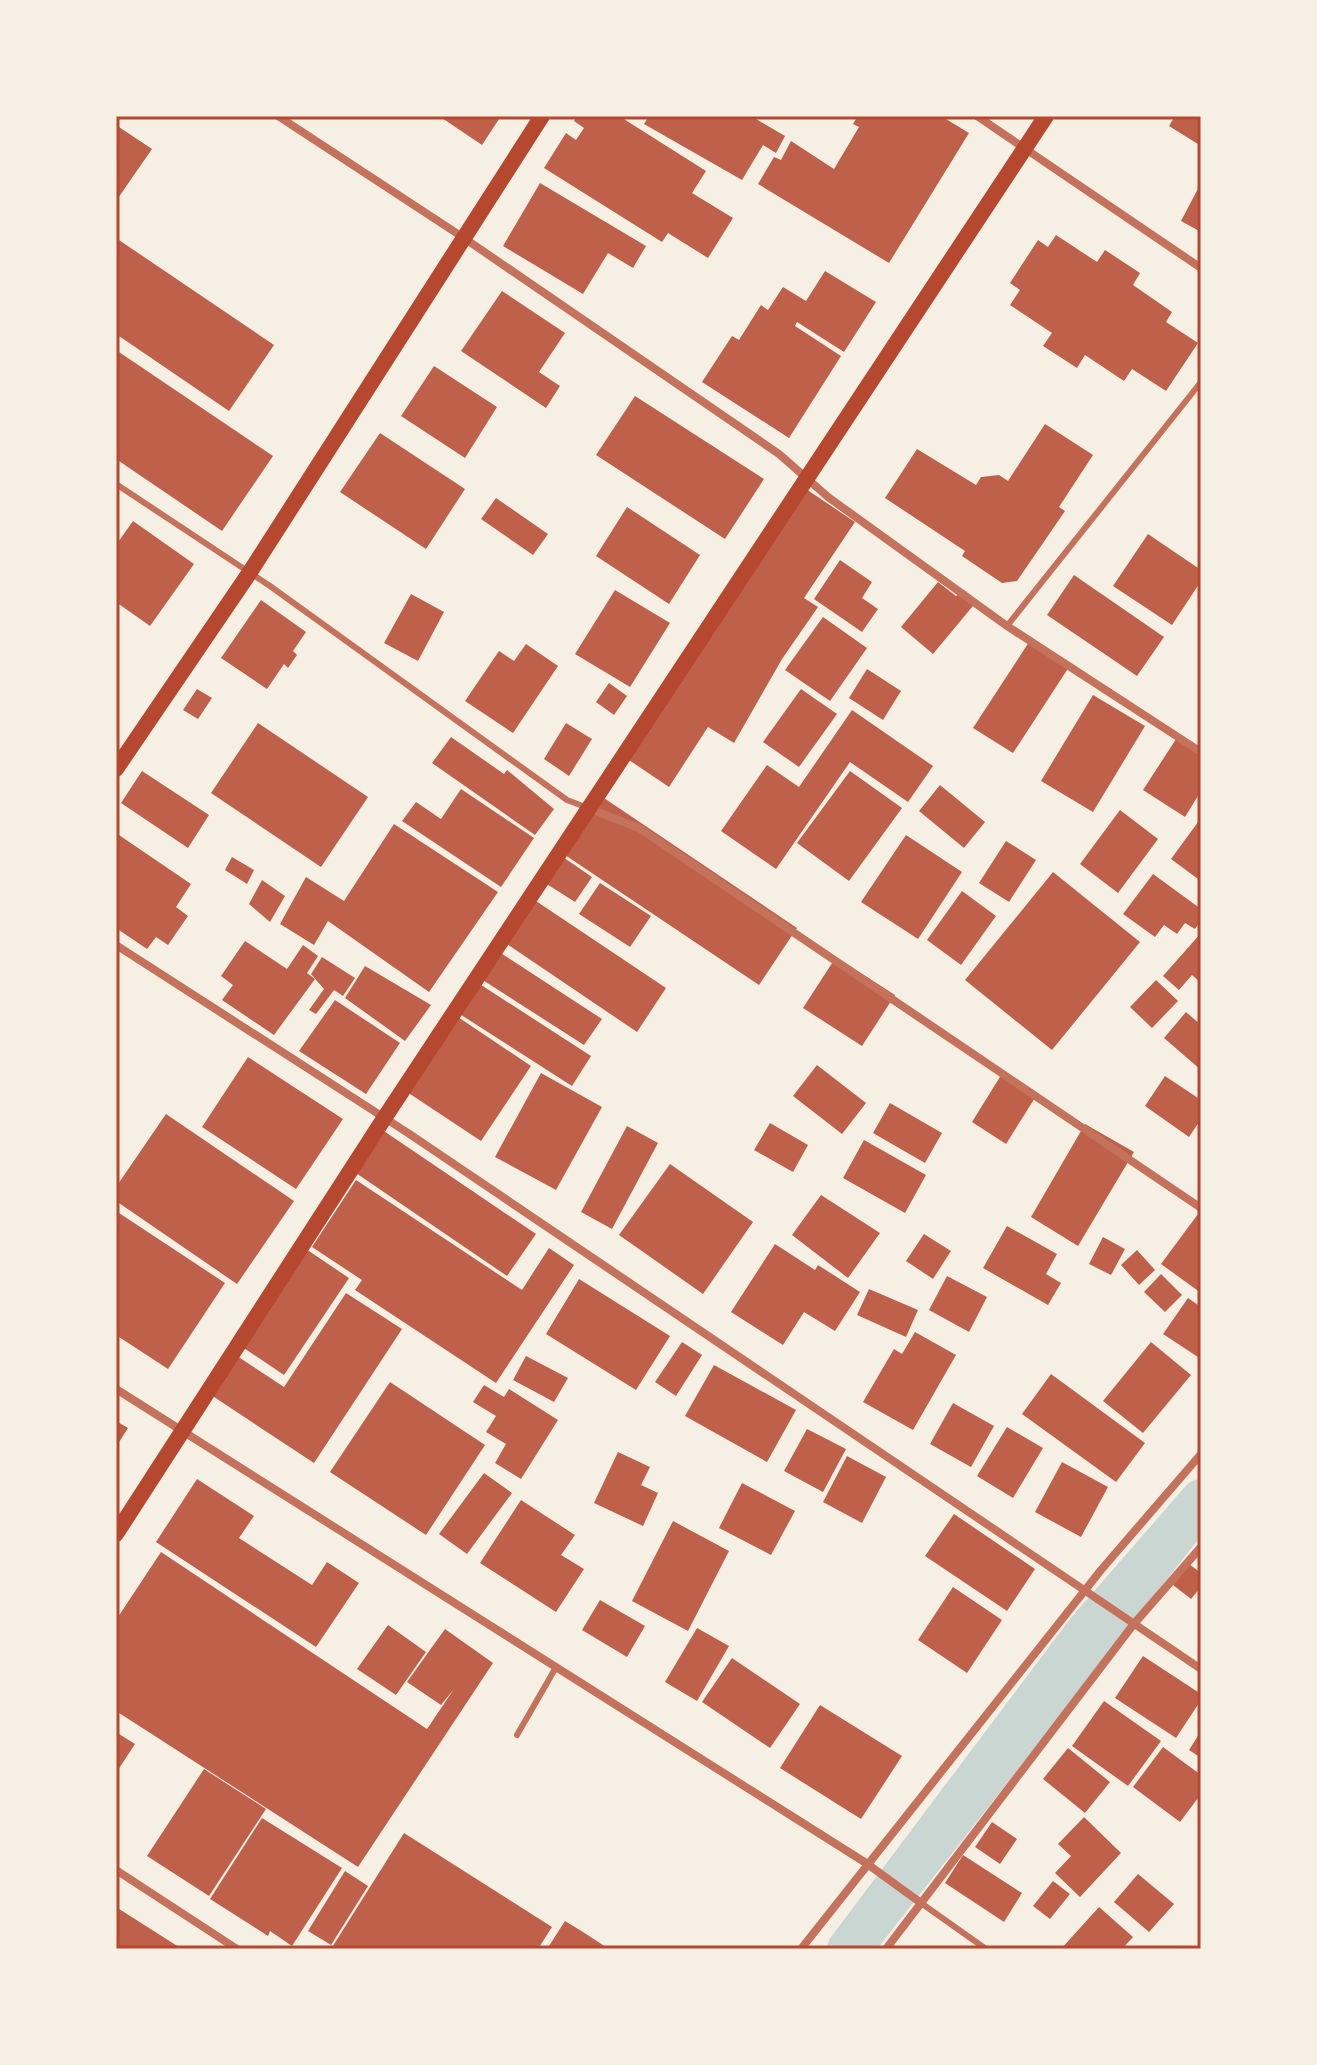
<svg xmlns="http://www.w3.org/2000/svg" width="1317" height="2065" font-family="Commissioner,sans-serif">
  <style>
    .water { fill: #c9d6d2 }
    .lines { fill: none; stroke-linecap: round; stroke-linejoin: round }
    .canal { stroke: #c9d6d2; stroke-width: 40 }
    .building { fill: #bf614a }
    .service { stroke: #c5725c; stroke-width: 6 }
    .minor { stroke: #c5725c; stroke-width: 8 }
    .secondary { stroke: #b5482f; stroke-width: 16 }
    .neatline { fill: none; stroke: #b5482f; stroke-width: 3 }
  </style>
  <rect width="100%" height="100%" fill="#f6efe4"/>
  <polygon class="water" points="1201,1509 1201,1536 877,1949 856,1949"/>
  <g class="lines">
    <polyline class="canal" points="847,1949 1086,1631 1201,1499"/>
  </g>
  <g class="building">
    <polygon points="439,116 501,116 482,145"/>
    <polygon points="577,116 619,116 706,171 692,193 733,218 708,258 668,233 662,242 544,168 566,133 576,140 584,128 574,121"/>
    <polygon points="649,116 751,116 785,136 776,153 763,145 742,180 644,124"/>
    <polygon points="858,116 941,116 969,133 889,263 758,184 774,157 781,160 791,141 834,169 859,127 853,124"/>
    <polygon points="1175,116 1201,116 1201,146 1169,126"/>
    <polygon points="116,125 152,149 116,201"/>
    <polygon points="540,183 646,246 633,268 608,253 583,294 503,246"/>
    <polygon points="1201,183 1201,232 1181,221"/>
    <polygon points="1056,235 1097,262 1105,250 1140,273 1133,285 1172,312 1166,322 1198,343 1166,391 1132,369 1124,381 1085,355 1077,368 1043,346 1052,333 1010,305 1020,290 1010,283 1038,240 1048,247"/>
    <polygon points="116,238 274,345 229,411 116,334"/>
    <polygon points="825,271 876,302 844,352 797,322 795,326 841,356 789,438 702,382 732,336 739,340 761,305 768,310 783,287 806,301"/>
    <polygon points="502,291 565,333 539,372 560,386 546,408 461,351"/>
    <polygon points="116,350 273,456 222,531 116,459"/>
    <polygon points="434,366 497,407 465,458 401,416"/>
    <polygon points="635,396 764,479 725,539 596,455"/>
    <polygon points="1045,424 1093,455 1059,507 1065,511 1017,581 1002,583 962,556 965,551 885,498 917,449 976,485 981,477 999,475 1008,481"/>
    <polygon points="380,433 465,489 426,549 340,492"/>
    <polygon points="803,487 855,522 804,598 818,607 782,659 734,743 708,727 669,787 623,756"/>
    <polygon points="496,498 548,534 533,555 481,519"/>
    <polygon points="627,507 700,555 669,604 596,556"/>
    <polygon points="133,521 194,564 150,626 116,602 116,545"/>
    <polygon points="1148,534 1201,570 1201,581 1172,625 1113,586"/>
    <polygon points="840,560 872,582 862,598 878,609 862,632 814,599"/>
    <polygon points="1074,575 1164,637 1137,676 1047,615"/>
    <polygon points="938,582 956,596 964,590 977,601 933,654 901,627"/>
    <polygon points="615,590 670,623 630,687 575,654"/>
    <polygon points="411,594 444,612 418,661 384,643"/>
    <polygon points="261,600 306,632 293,651 297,655 288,668 284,664 267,689 221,658"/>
    <polygon points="823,617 867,648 830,701 785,670"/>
    <polygon points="1029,642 1069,667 1013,753 973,728"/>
    <polygon points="526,644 558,666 513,733 465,701 499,651 514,661"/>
    <polygon points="867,669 901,691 883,720 849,698"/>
    <polygon points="609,683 627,696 614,715 596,702"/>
    <polygon points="197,689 212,698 198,719 183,710"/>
    <polygon points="801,689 837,714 799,767 763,742"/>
    <polygon points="1093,695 1145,726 1093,812 1041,781"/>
    <polygon points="852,710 933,766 908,802 850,762 776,869 721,831 767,765 799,787"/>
    <polygon points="258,723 368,797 321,867 211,793"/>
    <polygon points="566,723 592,739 569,776 544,759"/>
    <polygon points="1178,736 1201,750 1201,791 1185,817 1143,790"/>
    <polygon points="451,737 504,774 507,770 554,809 535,835 432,763"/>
    <polygon points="142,771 209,815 188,848 121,803"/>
    <polygon points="850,771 902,808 849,881 797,843"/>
    <polygon points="940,785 985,822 964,848 919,811"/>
    <polygon points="461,789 534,838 501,887 402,821 416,802 441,819"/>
    <polygon points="601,796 797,928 759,985 562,853"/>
    <polygon points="1120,810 1158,839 1118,893 1080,864"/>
    <polygon points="1201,818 1201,875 1198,879 1171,859"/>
    <polygon points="394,824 498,892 429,992 328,921 314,945 280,924 306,877 344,901"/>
    <polygon points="116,833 191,884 176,907 188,916 168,945 156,937 147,949 116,928"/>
    <polygon points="906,835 962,872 918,939 861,902"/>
    <polygon points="1006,841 1036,860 1009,902 979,883"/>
    <polygon points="560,855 592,877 575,902 542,881"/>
    <polygon points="232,857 254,870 247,884 225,870"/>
    <polygon points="1053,872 1140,942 1052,1050 965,980"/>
    <polygon points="1153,874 1201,909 1201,921 1195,929 1185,923 1177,934 1164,925 1155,937 1123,914"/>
    <polygon points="262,880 285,896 270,922 249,904"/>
    <polygon points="600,883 651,916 630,947 579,914"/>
    <polygon points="962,891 996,916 961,965 927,940"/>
    <polygon points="527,895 666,988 637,1032 498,938"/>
    <polygon points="1201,933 1201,983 1192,975 1179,990 1163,976"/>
    <polygon points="245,941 287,969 303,945 318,956 307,973 315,979 274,1035 222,1000 233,985 221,976"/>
    <polygon points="496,950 602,1019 584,1045 478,977"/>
    <polygon points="322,957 355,978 343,996 334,990 316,1014 309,1010 324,989 311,974"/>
    <polygon points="836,957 895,995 862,1046 803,1008"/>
    <polygon points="365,966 431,1005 405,1041 345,998"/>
    <polygon points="1156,980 1178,1001 1152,1028 1130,1007"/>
    <polygon points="475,981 591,1056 572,1086 455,1011"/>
    <polygon points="335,1000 400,1043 366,1094 299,1051"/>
    <polygon points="1186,1012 1201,1025 1201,1070 1164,1038"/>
    <polygon points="452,1013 531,1066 481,1141 401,1088"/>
    <polygon points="248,1057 343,1119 296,1189 202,1127"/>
    <polygon points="817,1065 866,1103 842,1134 793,1096"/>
    <polygon points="1003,1072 1038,1093 1006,1144 972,1122"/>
    <polygon points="541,1073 602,1107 556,1190 495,1157"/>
    <polygon points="1165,1076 1201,1100 1201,1119 1189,1137 1145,1106"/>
    <polygon points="890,1103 942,1133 925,1163 873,1133"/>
    <polygon points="166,1114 294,1201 237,1284 116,1201 116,1187"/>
    <polygon points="770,1123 808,1145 793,1172 754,1150"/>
    <polygon points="1085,1124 1134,1152 1078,1246 1031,1217"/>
    <polygon points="627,1126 658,1143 612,1229 581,1212"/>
    <polygon points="378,1127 536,1234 507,1276 350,1169"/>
    <polygon points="864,1140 926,1175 905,1213 843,1178"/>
    <polygon points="670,1164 753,1222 703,1294 619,1235"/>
    <polygon points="356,1180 522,1290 549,1248 574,1265 496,1383 355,1290 362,1280 312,1247"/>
    <polygon points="821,1195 880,1233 848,1278 792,1235"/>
    <polygon points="1201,1210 1201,1293 1161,1264"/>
    <polygon points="116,1211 225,1283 168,1369 116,1335"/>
    <polygon points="1007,1226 1057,1254 1046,1274 1061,1283 1048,1305 983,1268"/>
    <polygon points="924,1234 951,1251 933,1279 906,1261"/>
    <polygon points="1103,1237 1125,1249 1111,1275 1089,1264"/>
    <polygon points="297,1243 349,1278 284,1375 232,1340"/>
    <polygon points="775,1244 815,1270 818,1265 860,1292 835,1331 804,1312 783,1345 731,1312"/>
    <polygon points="1137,1250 1155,1270 1139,1285 1121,1265"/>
    <polygon points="1161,1274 1182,1295 1165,1312 1144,1292"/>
    <polygon points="947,1276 987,1297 969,1332 929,1310"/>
    <polygon points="579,1279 670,1336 636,1390 546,1334"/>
    <polygon points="869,1289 918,1310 906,1337 857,1315"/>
    <polygon points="346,1293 402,1329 314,1463 208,1393 234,1354 284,1387"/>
    <polygon points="1188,1298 1201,1307 1201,1359 1163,1334"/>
    <polygon points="915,1332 956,1355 913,1430 863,1402 894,1349 902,1354"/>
    <polygon points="682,1342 702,1355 676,1396 655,1382"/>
    <polygon points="1151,1342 1191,1375 1143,1433 1103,1401"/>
    <polygon points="526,1356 568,1378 554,1402 513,1380"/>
    <polygon points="714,1365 796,1410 767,1462 685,1416"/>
    <polygon points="1051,1374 1145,1443 1116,1482 1022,1414"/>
    <polygon points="390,1382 485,1445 426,1535 330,1472"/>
    <polygon points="484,1385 504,1397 509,1389 558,1420 521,1479 495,1463 506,1444 486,1432 496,1416 473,1402"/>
    <polygon points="953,1403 994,1426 971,1467 930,1444"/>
    <polygon points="116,1421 128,1428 116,1447"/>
    <polygon points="1007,1427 1043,1448 1013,1498 977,1476"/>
    <polygon points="807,1429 846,1449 823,1492 784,1471"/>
    <polygon points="618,1452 650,1467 641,1485 658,1493 643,1526 594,1503"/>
    <polygon points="847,1456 886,1477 862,1523 823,1502"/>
    <polygon points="1062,1462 1108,1487 1081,1537 1035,1512"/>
    <polygon points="484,1473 512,1493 467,1554 439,1534"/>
    <polygon points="197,1479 254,1516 239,1538 312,1585 327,1562 359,1583 316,1647 156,1542"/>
    <polygon points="742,1483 795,1511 771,1555 719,1528"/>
    <polygon points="521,1500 575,1535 561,1555 584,1569 556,1612 480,1563"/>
    <polygon points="954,1514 1035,1569 1007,1611 925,1556"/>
    <polygon points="673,1521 729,1551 688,1631 632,1601"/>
    <polygon points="161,1552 427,1729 454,1689 441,1705 407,1682 445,1629 493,1663 358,1867 116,1711 116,1620"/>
    <polygon points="1189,1564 1201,1573 1201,1587 1191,1599 1173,1585"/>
    <polygon points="953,1587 1002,1620 967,1673 918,1640"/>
    <polygon points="600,1600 645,1626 627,1657 582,1630"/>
    <polygon points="388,1625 426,1652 396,1695 357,1669"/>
    <polygon points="697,1628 729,1646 697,1701 665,1682"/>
    <polygon points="1143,1656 1201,1694 1201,1700 1176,1738 1115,1698"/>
    <polygon points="732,1658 800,1704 770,1748 702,1702"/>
    <polygon points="1104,1701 1161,1741 1128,1786 1072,1746"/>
    <polygon points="820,1705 902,1756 861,1819 780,1768"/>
    <polygon points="1201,1731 1201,1758 1189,1750"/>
    <polygon points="116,1732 135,1744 116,1773"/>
    <polygon points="1163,1747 1201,1775 1201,1794 1180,1822 1133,1787"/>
    <polygon points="1068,1748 1110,1782 1085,1813 1043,1779"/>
    <polygon points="204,1769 266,1809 209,1896 147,1856"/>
    <polygon points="1084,1817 1121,1853 1080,1897 1055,1873 1071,1856 1058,1844"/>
    <polygon points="262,1818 342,1868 292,1946 270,1931 268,1936 210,1899"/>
    <polygon points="992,1822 1017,1839 1000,1864 975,1847"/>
    <polygon points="404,1833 552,1927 538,1949 331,1949"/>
    <polygon points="963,1855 1022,1893 1004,1922 945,1883"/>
    <polygon points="345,1871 368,1886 331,1945 308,1931"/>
    <polygon points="1138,1874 1174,1904 1149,1932 1114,1902"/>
    <polygon points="1053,1881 1070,1894 1050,1919 1033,1906"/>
    <polygon points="116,1907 182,1949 116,1949"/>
    <polygon points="1099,1907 1133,1937 1122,1949 1061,1949"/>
    <polygon points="565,1921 583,1932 609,1949 547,1949"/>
  </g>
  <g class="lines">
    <g class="service">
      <polyline points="116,484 270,586 567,800 588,808"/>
      <polyline points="1007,626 1201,382"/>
      <polyline points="517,1735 555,1669"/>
      <polyline points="921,1903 986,1949"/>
    </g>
    <g class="minor">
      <polyline points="278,116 464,238 779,454 828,497 1007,626 1201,752"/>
      <polyline points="977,116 1201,268"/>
      <polyline points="590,809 639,828 1201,1208"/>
      <polyline points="116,945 408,1133 1201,1669"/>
      <polyline points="116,1389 866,1863 921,1903"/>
      <polyline points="116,1870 237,1949"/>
      <polyline points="801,1949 1101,1570 1201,1454"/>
      <polyline points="886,1949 1133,1625 1201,1547"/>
    </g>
    <g class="secondary">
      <polyline points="116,769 250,572 542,116"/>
      <polyline points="116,1534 385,1117 1046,116"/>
    </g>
  </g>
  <rect width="1317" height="2065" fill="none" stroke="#f6efe4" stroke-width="236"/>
  <rect x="118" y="118" width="1081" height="1829" class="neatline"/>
</svg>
